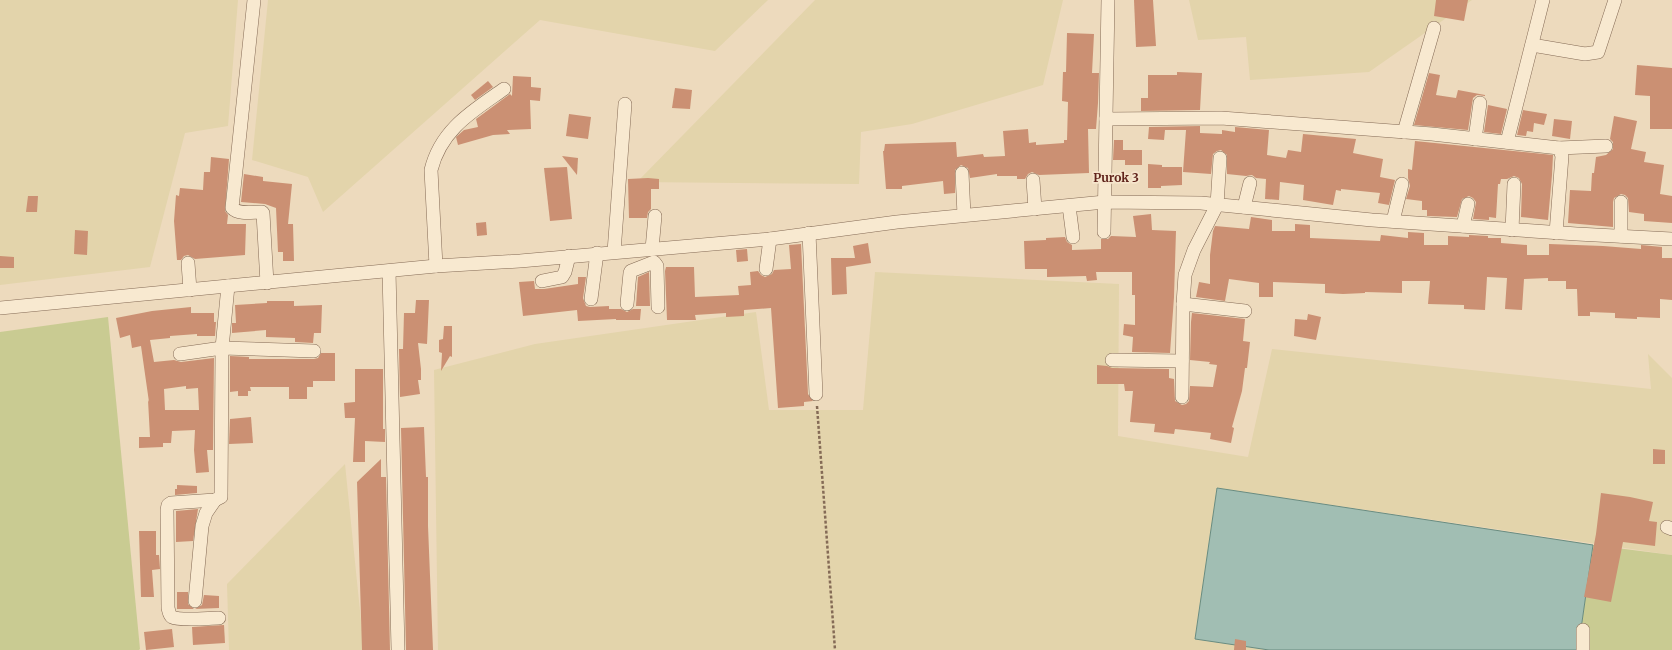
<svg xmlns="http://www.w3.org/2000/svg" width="1672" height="650" font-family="Merriweather,serif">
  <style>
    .farmland { fill: #e3d4ab }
    .green { fill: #c9cb92 }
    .water { fill: #a1beb3; stroke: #698c80 }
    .building { fill: #cb9073; fill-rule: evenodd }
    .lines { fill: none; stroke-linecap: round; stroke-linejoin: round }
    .minor-casing { stroke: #856b56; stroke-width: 14 }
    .path { stroke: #856b56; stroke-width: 2.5; stroke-dasharray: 3 2; stroke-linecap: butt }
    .minor { stroke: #f8e9d0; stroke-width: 13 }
    .labels { text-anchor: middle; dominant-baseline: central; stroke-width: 3.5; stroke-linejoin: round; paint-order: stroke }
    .neighbourhood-label { font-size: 12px; font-weight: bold; fill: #60231b; stroke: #f5e5cc }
  </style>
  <rect width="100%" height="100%" fill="#eddabd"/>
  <g class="farmland">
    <polygon points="0,0 238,0 228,126 185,133 150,267 0,285"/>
    <polygon points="268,0 768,0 715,51 540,20 323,212 308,177 252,160"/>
    <polygon points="815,0 1063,0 1043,85 912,124 861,132 859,184 637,182"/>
    <polygon points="1189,0 1472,0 1369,72 1250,80 1246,37 1198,40"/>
    <polygon points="875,272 1119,284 1118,436 1248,457 1272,349 1651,389 1648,354 1672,378 1672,555 1217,488 1195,639 1269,650 438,650 434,370 535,344 756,312 769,410 863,410"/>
    <polygon points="345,464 364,650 229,650 227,584"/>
  </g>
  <g class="green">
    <polygon points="108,317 140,649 139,650 0,650 0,332"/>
    <polygon points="1593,545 1672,555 1672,650 1578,650"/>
  </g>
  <polygon class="water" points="1217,488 1593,545 1578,650 1269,650 1195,639"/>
  <g class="building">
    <polygon points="1134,0 1153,0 1156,46 1136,47"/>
    <polygon points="1436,0 1468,0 1464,21 1434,16"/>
    <polygon points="1067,33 1094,34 1092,73 1099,73 1098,103 1096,129 1088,129 1089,173 1039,175 1032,172 1028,174 1025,179 1017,179 1017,176 997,176 997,174 970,178 968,168 961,165 955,170 955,193 944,194 943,181 902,186 902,189 886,189 883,151 884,151 885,144 956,142 957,157 983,154 984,157 1005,156 1003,131 1028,129 1029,143 1036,142 1036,145 1064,143 1064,140 1067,140 1068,102 1062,101 1063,72 1066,72"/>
    <polygon points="1637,65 1672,68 1672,129 1650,129 1650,96 1635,95"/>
    <polygon points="1177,72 1202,73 1200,110 1141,111 1141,98 1148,98 1148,75 1177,75"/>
    <polygon points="1429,73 1440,75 1436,95 1456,98 1458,90 1485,95 1485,96 1477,95 1473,98 1468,130 1414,125"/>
    <polygon points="513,76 531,77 531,87 541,88 540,101 530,100 531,129 507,130 510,134 493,135 458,145 456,137 464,130 478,127 476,119 510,94 512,96"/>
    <polygon points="488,81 493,87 475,100 471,95"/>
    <polygon points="675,88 692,90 690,109 672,108"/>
    <polygon points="1488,105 1507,109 1501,134 1484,132"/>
    <polygon points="1523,110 1547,114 1544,125 1534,123 1533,132 1527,131 1526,136 1517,135"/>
    <polygon points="569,114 591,117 588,139 566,136"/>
    <polygon points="1614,116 1637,121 1631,149 1646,152 1644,162 1664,165 1660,194 1672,196 1672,223 1644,221 1644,214 1629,212 1628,198 1625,195 1621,194 1614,198 1613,202 1613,227 1568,223 1570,190 1591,191 1592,173 1594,173 1596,157 1606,155 1613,149 1613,142 1610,139"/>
    <polygon points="1554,119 1572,121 1570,139 1552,136"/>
    <polygon points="1200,126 1200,133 1222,134 1222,130 1235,132 1235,127 1269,130 1267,155 1286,158 1288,150 1301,152 1303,134 1356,139 1353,153 1383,159 1380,177 1395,180 1389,205 1378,203 1380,193 1341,189 1341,191 1336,190 1333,205 1303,200 1304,185 1280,182 1279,200 1265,199 1266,179 1256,178 1252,175 1246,176 1227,174 1227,155 1221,150 1217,151 1213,154 1211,174 1183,172 1186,130 1165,130 1164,140 1148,139 1149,127"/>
    <polygon points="1114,140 1123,140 1123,150 1142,150 1142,165 1125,165 1125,160 1113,160"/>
    <polygon points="1415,141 1553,155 1552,175 1548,220 1521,217 1522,184 1519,178 1514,176 1507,179 1501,179 1500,184 1498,184 1496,218 1489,217 1489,220 1473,219 1476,202 1473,198 1469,196 1462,199 1457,217 1427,216 1427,210 1422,210 1422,201 1406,199 1410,186 1408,178 1408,169 1412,170"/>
    <polygon points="562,156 578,158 577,175"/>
    <polygon points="211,157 229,159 225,211 228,215 227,224 246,224 245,255 195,259 188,255 184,256 181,260 177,260 174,221 176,195 179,196 180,188 203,190 204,172 210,172"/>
    <polygon points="1148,164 1162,165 1162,167 1182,167 1182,185 1161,186 1161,188 1148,188"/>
    <polygon points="567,167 572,219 550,221 544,168"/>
    <polygon points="244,174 263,177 263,181 292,184 288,224 293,224 294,261 283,261 283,252 278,252 276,208 265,204 241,202"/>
    <polygon points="648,178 659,179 659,189 651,189 651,209 648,212 647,218 629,218 628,179"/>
    <polygon points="28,196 38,196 37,212 26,212"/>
    <polygon points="1151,214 1152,230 1176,231 1174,297 1170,353 1132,352 1133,337 1123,335 1124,324 1135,325 1135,295 1132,295 1132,272 1096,272 1097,280 1087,281 1086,276 1047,277 1047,269 1025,269 1024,241 1046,240 1046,238 1065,237 1067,242 1072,245 1072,250 1101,249 1101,239 1108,239 1111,236 1136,237 1133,216"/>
    <polygon points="1251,217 1272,220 1272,231 1295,231 1295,224 1310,225 1310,238 1380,241 1381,235 1408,238 1408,232 1424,233 1424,245 1448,245 1448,236 1469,237 1469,235 1488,236 1488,238 1501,238 1501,243 1527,245 1527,255 1549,255 1549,244 1603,246 1641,249 1641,245 1662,247 1662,258 1672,258 1672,300 1660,299 1660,318 1637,317 1637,319 1615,318 1615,313 1590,312 1590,316 1578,316 1577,289 1566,289 1566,281 1548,281 1548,278 1524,279 1522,310 1505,309 1507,278 1487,277 1485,310 1464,309 1464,305 1428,304 1430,281 1402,281 1402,293 1365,292 1365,293 1343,294 1325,293 1325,284 1273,282 1273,297 1259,297 1259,283 1229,279 1225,301 1196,297 1199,282 1210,284 1210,255 1213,231 1215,226 1249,229"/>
    <polygon points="486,222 487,235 477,236 476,223"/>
    <polygon points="75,230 88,231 87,255 74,254"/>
    <polygon points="868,243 871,263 846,267 847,294 832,295 831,258 855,258 853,246"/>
    <polygon points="801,244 808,394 813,401 804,402 804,406 778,408 771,308 744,310 744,316 726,317 726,313 695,315 696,320 667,320 665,271 666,267 694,267 695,297 739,295 738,286 751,285 750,272 758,271 761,275 765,277 772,274 774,270 791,269 789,245"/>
    <polygon points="747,249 748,261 737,262 736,250"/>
    <polygon points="0,256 14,257 14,268 0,268"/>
    <polygon points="649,272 650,306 636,306 638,277"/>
    <polygon points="578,277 586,277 583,298 586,306 590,307 609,306 609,309 621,309 627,312 633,309 641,309 640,320 616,320 616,319 578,321 577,310 523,316 519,282 534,281 535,289 544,289 578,284"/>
    <polygon points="416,300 429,300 427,344 418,343 421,369 421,380 418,380 420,394 400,397 399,349 403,349 404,313 415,313"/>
    <polygon points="267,301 294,301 294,306 322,305 321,333 314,333 313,343 295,342 295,338 266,337 266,330 232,333 232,323 236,323 235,305 267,303"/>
    <path d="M191,307V313H214V322H216L215,336H197V334L170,336V338L150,340L154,362L174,360L181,362L214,358L213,450H207L209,472L196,473L194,450L195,430L172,431L171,443H163V447L139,448V437H150L148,400L149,402L141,346L132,348L130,335L120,338L116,318L152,311ZM186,386V389L198,388L199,410H165L164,389Z"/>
    <polygon points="1192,313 1245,319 1243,341 1250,342 1247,368 1245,368 1242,391 1232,427 1234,428 1231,443 1210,439 1211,433 1175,429 1174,434 1154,432 1155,424 1130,422 1133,391 1125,391 1124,384 1097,384 1097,365 1107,366 1112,368 1169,369 1169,378 1174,379 1175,401 1182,405 1186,404 1189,401 1190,386 1213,387 1217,365 1209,364 1210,362 1190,360 1191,322"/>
    <polygon points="1308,314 1321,317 1316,340 1294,336 1295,319 1307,320"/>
    <polygon points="444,326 452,326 452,357 450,356 441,371 442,353 439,352 439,340 443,339"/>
    <polygon points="321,353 335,353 335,381 313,381 313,387 307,387 307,399 289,399 289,387 250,387 251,391 248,391 248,396 238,396 238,391 230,392 230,356 249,357 249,359 314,359 318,358"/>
    <polygon points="355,369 383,369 383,429 385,429 385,442 365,441 365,462 353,462 355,418 345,418 344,403 355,402"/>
    <polygon points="251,417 253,443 229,444 230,419"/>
    <polygon points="424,427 426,477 428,477 428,526 433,650 406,650 401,428"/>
    <polygon points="1653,449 1665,450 1665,464 1653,464"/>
    <polygon points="381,459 381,477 386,477 390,650 362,650 357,482"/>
    <polygon points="177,485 197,486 197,493 175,495 175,489 177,489"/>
    <polygon points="1601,493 1630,497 1653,502 1649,521 1657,522 1655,546 1623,542 1611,602 1584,597 1596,534"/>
    <polygon points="198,509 193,541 176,542 176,511"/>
    <polygon points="139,531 156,531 156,555 159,555 160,569 152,570 154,597 141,597"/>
    <polygon points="177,592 188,592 188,604 194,609 177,609"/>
    <polygon points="204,595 219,596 219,608 195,609 202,605"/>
    <polygon points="224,625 225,643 193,645 192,627"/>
    <polygon points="172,629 174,647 146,650 144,632"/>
    <polygon points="1235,639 1246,641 1246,650 1234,650"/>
  </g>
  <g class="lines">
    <defs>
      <g id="minor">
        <path d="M254,0L232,208C239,215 252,212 262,212L263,213L267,283"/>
        <polyline points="1532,45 1585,54 1598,52 1615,0"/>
        <polyline points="1106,119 1221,118 1432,134 1559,148 1562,156 1556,233"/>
        <polyline points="1404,132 1434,28"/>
        <polyline points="1475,139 1480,103"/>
        <polyline points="1507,142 1543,0"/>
        <polyline points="1559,148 1606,146"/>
        <polyline points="962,173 964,215"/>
        <polyline points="1033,180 1035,209"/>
        <polyline points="1069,206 1073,237"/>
        <polyline points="1244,207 1250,183"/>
        <polyline points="1393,221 1402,184"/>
        <polyline points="1463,226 1468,204"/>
        <polyline points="1512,230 1514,184"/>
        <polyline points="1104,232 1108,0"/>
        <polyline points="809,233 816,394"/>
        <polyline points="1621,236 1621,202"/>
        <polyline points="652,249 655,216"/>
        <polyline points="614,252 625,104"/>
        <polyline points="188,263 190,290"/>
        <path d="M436,266L431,170C441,129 473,111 504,89"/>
        <polyline points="766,269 770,239"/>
        <polyline points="389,271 398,649"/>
        <polyline points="542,281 562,277 565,272 569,256"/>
        <polyline points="591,299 597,253"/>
        <polyline points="627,304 630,273 631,271 654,262 657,266 658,307"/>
        <polyline points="1183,304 1245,311"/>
        <polyline points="0,308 436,266 520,261 770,239 897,222 1105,202 1201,203 1372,220 1577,234 1672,239"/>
        <polyline points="180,354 222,348 314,351"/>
        <polyline points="1112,360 1182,361"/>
        <polyline points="1182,397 1183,304 1185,275 1194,250 1217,205 1220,158"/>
        <polyline points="1667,527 1672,529"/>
        <polyline points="195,601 202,526 206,513 215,500"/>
        <path d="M219,618C209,618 180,621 172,617C169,615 169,611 168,608L167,510L168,505L171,503L215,500L221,497L222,348L228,286"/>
        <polyline points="1583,650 1583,630"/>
      </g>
    </defs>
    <use href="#minor" class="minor-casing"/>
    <polyline class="path" points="817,406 835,650"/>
    <use href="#minor" class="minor"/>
  </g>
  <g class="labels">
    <g class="neighbourhood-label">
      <text x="1116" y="177">Purok 3</text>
    </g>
  </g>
</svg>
